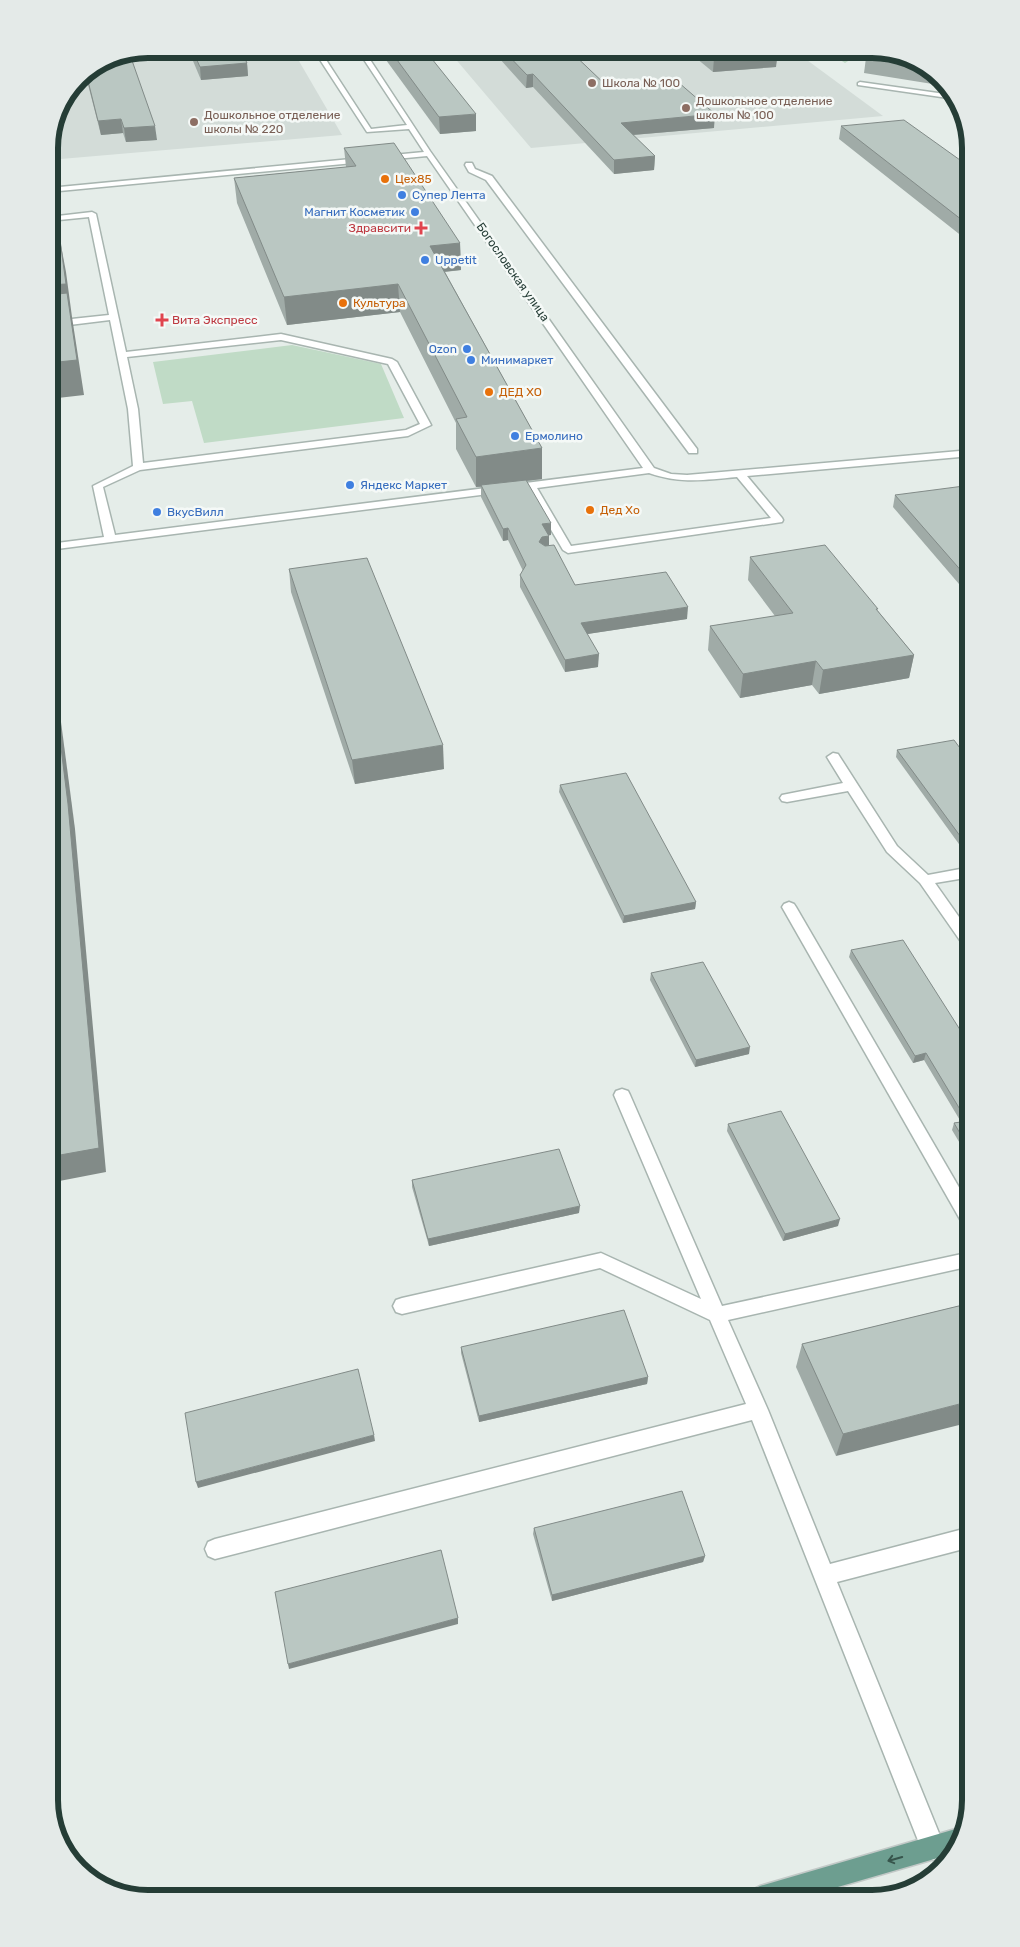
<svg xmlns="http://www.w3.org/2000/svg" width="1020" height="1947" font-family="Rubik,sans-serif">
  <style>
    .built { fill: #d3dcd8 }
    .green { fill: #c0dbc6 }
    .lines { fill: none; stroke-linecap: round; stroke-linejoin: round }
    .minor-casing { stroke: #a8b5b0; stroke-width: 3 }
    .major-casing { stroke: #c2c9c7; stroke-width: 3 }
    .minor { fill: #fff; fill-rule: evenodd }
    .major { fill: #6d9e90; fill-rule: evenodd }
    .wall { fill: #a0aba7 }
    .shaded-wall { fill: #828b88 }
    .building { fill: #bac7c2; stroke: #828b88 }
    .oneway { stroke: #37554c }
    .education-dot { fill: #8d6e63; stroke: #f5f9f7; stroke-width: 2 }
    .food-dot { fill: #e8710a; stroke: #f5f9f7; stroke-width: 2 }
    .shop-dot { fill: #3f7fe0; stroke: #f5f9f7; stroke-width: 2 }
    .health-dot { fill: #e0444e; stroke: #f5f9f7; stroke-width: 2 }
    .labels { text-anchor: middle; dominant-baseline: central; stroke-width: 5; stroke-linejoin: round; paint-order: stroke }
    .far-education-label { font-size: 12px; fill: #785e54; stroke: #f5f9f7; text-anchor: start }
    .far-food-label { font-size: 12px; fill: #c56008; stroke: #f5f9f7; text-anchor: start }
    .far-shop-label { font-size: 12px; fill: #366cbe; stroke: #f5f9f7; text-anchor: start }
    .far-health-label { font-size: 12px; fill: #be3a42; stroke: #f5f9f7; text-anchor: end }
    .far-street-label { font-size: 12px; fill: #253d36; stroke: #f5f9f7 }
    .rim { fill: none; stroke: #253d36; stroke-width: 6 }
  </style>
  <rect width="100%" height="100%" fill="#e5ede9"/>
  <g class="built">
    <polygon points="148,49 292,49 342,135 49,160 49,142 56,110 78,78 110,56"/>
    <polygon points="447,49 792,49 883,116 531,148"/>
  </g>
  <g class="green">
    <polygon points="823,49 867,49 845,63"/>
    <polygon points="292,345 381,364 404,418 204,443 192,401 163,404 153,362"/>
  </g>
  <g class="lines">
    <defs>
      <g id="minor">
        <path d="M313,49H319L371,129L407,125L357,49H363L430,151L654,468L671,474L687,475L971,450V456L747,476L782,518L783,520L782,522L568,553L563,550L527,489L49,550V544L104,537L93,486L133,466L128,409L110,320L53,327L49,324L53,321L109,315L89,217L49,221V217L92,212L96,214L126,352L281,334L392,359L397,362L431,425L408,436L140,470L103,487L115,535L643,468L427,156L49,192V188L424,152L409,129L367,132ZM281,340L388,364L420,424L406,430L143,463L138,409L127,357ZM649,473C681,484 704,480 737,477L771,518L571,546L537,488Z"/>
        <polygon points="860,82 952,95 955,99 858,85 858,83"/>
        <polygon points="466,163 472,163 475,169 492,176 697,449 697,453 689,453 486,180 469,172 465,165"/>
        <polygon points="967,728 971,729 971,741 966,740 961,732"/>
        <polygon points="833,753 838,754 897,846 928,875 971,867 971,877 935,883 971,934 971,950 966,949 920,883 887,852 848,791 787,802 782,801 780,798 782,795 843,783 827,757"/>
        <polygon points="789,902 794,904 796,907 971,1208 971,1230 965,1228 782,907 784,904"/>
        <polygon points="622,1089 628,1091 630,1095 722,1306 971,1252 971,1266 728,1320 768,1410 830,1564 971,1527 971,1547 837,1582 945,1848 941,1856 933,1860 925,1856 921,1848 752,1420 215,1559 208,1556 205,1549 208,1542 215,1539 746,1404 710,1320 600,1268 402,1314 396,1312 393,1306 396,1300 402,1298 601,1253 701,1299 614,1095 616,1091"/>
      </g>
      <polygon id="major" points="959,1828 962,1830 955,1853 800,1898 748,1898 752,1890 760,1886"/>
    </defs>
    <use href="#minor" class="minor-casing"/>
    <use href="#major" class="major-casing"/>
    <use href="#minor" class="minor"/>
    <use href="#major" class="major"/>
  </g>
  <g class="wall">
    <polygon points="188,49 240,49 247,63 248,76 201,80"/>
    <polygon points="378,49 424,49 476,131 440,134"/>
    <polygon points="491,49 568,49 609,88 714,128 633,135 655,156 654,170 614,174 533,87 526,88"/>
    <polygon points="685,49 774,49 776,67 713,72"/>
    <polygon points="879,49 932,69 945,86 864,73 866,58"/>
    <polygon points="110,56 157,140 126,142 123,133 101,135 85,73"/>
    <polygon points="841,126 967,165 966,169 971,173 971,241 968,241 839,139"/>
    <polygon points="344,148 460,243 461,270 445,272 542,448 542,479 527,481 551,535 548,535 549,546 575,585 687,619 587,634 598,667 565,672 520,587 520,575 523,571 508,540 503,541 481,497 481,487 476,487 456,449 456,423 400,312 287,325 237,203 234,178 346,167"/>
    <polygon points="971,493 971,598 893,507 895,495"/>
    <polygon points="750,557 878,611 914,655 909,678 819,694 812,685 740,698 708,650 710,626 775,616 748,580"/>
    <polygon points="289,569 444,769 355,784 291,592"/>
    <polygon points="897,750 971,763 971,849 964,851 896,757"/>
    <polygon points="560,785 696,902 695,909 623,923 559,792"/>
    <polygon points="851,950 971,1047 971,1162 952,1130 954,1123 961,1122 924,1060 913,1063 849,957"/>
    <polygon points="651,973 749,1054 695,1067 650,980"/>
    <polygon points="728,1124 838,1226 783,1241 727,1131"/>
    <polygon points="412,1180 579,1213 429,1246 412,1187"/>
    <polygon points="971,1303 836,1456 796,1367 802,1344"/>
    <polygon points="461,1347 648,1377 647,1384 479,1422 461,1353"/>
    <polygon points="534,1528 705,1556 703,1562 552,1601 533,1534"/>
  </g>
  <g class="shaded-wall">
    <polygon points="778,52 776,67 713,72 714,57"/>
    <polygon points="247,63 248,76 201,80 200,67"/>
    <polygon points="533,74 533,87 526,88 527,75"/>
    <polygon points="476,114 476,131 440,134 439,117"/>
    <polygon points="715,114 714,128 620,136 621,123"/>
    <polygon points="121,119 123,133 101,135 98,121"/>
    <polygon points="155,126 157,140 126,142 124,128"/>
    <polygon points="655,156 654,170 614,174 614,160"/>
    <polygon points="967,165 964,178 961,166"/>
    <polygon points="971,227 971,241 968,241"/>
    <polygon points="60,240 66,272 72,317 84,395 49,399 49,285"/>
    <polygon points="460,243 461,270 431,273 430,246"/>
    <polygon points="398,284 400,312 287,325 284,297"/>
    <polygon points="542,448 542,479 476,487 476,457"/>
    <polygon points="551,523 551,535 542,536 542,524"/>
    <polygon points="508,528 508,540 503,541 503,529"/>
    <polygon points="549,536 549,548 539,542 542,537"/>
    <polygon points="688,607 687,619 581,635 581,623"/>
    <polygon points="49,630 75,829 106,1172 49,1183"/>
    <polygon points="599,654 598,667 565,672 565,660"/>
    <polygon points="914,655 909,678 819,694 823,670"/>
    <polygon points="816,661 812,685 740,698 743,674"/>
    <polygon points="443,745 444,769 355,784 352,760"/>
    <polygon points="971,843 971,849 964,851 966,844"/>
    <polygon points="696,902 695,909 623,923 624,916"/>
    <polygon points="750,1047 749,1054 695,1067 696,1060"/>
    <polygon points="926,1053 924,1060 913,1063 915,1056"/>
    <polygon points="580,1206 579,1213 429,1246 428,1239"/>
    <polygon points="840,1219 838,1226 783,1241 785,1234"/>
    <polygon points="50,1316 55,1329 58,1388 49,1390"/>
    <polygon points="648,1377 647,1384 479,1422 479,1416"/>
    <polygon points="971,1401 971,1422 836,1456 843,1434"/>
    <polygon points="374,1435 375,1441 198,1488 196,1482"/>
    <polygon points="705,1556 703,1562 552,1601 552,1595"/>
    <polygon points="458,1618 458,1624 289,1669 288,1664"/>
  </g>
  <g class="building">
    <polygon points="192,49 240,49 247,63 200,67"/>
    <polygon points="389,49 424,49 476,114 439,117"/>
    <polygon points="502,49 568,49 609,88 678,82 715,114 621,123 655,156 614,160 533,74 527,75"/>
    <polygon points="704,49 774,49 778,52 714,57"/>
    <polygon points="879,49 928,68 866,58"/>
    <polygon points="129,52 155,126 124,128 121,119 98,121 86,73 110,56"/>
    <polygon points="904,120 967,165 961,166 971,173 971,227 841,126"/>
    <polygon points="394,143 460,243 430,246 542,448 476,457 456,419 467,417 398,284 284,297 234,178 356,166 344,148"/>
    <polygon points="60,240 66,284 49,285 49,241"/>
    <polygon points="67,293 77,360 49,363 49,295"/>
    <polygon points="526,480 551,523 542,524 549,536 542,537 539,542 545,546 554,545 575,585 666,572 688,607 581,623 599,654 565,660 520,575 526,565 508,528 503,529 481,485"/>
    <polygon points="964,486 971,493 971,582 895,495"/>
    <polygon points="825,545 878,609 876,609 914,655 823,670 816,661 743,674 710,626 793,613 750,557"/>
    <polygon points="367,558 443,745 352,760 289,569"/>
    <polygon points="49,651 68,804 99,1148 49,1157"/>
    <polygon points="954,740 971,763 971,843 966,844 897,750"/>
    <polygon points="626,773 696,902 624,916 560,785"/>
    <polygon points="903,940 971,1047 971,1152 954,1123 967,1121 926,1053 915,1056 851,950"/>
    <polygon points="703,962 750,1047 696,1060 651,973"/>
    <polygon points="781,1111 840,1219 785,1234 728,1124"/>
    <polygon points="559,1149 580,1206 428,1239 412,1180"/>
    <polygon points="971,1303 971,1401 843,1434 802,1344"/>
    <polygon points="624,1310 648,1377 479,1416 461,1347"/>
    <polygon points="49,1316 50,1316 53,1375 49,1376"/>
    <polygon points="358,1369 374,1435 196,1482 185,1413"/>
    <polygon points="682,1491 705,1556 552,1595 534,1528"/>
    <polygon points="441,1550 458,1618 288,1664 275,1592"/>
  </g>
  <defs><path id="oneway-shaft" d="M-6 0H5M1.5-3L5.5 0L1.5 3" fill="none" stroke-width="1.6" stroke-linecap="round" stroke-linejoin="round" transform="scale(1.25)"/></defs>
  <use class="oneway" href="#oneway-shaft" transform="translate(895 1859) rotate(164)"/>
  <g class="education-dot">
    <circle cx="592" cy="83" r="5"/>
    <circle cx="686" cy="108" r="5"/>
    <circle cx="194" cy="122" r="5"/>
  </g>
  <g class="food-dot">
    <circle cx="385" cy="179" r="5"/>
    <circle cx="343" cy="303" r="5"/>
    <circle cx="489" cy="392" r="5"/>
    <circle cx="590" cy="510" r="5"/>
  </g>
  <g class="shop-dot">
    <circle cx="402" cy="195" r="5"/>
    <circle cx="415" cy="212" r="5"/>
    <circle cx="425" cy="260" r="5"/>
    <circle cx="467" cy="349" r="5"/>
    <circle cx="471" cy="360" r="5"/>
    <circle cx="515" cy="436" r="5"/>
    <circle cx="350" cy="485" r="5"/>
    <circle cx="157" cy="512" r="5"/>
  </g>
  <g class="health-dot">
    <path d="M418.5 220.5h5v5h5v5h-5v5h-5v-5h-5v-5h5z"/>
    <path d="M159.5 312.5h5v5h5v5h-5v5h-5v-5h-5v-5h5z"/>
  </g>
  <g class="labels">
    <g class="far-education-label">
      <text x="602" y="83">Школа № 100</text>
      <text x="696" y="101">Дошкольное отделение<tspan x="696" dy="14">школы № 100</tspan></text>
      <text x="204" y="115">Дошкольное отделение<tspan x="204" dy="14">школы № 220</tspan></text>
    </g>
    <g class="far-food-label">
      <text x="395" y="179">Цех85</text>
      <text x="353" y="303">Культура</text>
      <text x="499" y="392">ДЕД ХО</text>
      <text x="600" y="510">Дед Хо</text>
    </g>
    <g class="far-shop-label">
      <text x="412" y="195">Супер Лента</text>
      <text x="405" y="212" text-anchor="end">Магнит Косметик</text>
      <text x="435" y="260">Uppetit</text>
      <text x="457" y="349" text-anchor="end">Ozon</text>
      <text x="481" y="360">Минимаркет</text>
      <text x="525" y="436">Ермолино</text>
      <text x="360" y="485">Яндекс Маркет</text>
      <text x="167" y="512">ВкусВилл</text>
    </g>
    <g class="far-health-label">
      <text x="411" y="228">Здравсити</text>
      <text x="172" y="320" text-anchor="start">Вита Экспресс</text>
    </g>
    <g class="far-street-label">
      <text transform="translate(513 272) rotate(55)">Богословская улица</text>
    </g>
  </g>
  <path d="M0 0H1020V1947H0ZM148 58H872A90 90 0 0 1 962 148V1800A90 90 0 0 1 872 1890H148A90 90 0 0 1 58 1800V148A90 90 0 0 1 148 58Z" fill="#e4eae8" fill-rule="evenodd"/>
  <path class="rim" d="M148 58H872A90 90 0 0 1 962 148V1800A90 90 0 0 1 872 1890H148A90 90 0 0 1 58 1800V148A90 90 0 0 1 148 58Z"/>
</svg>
